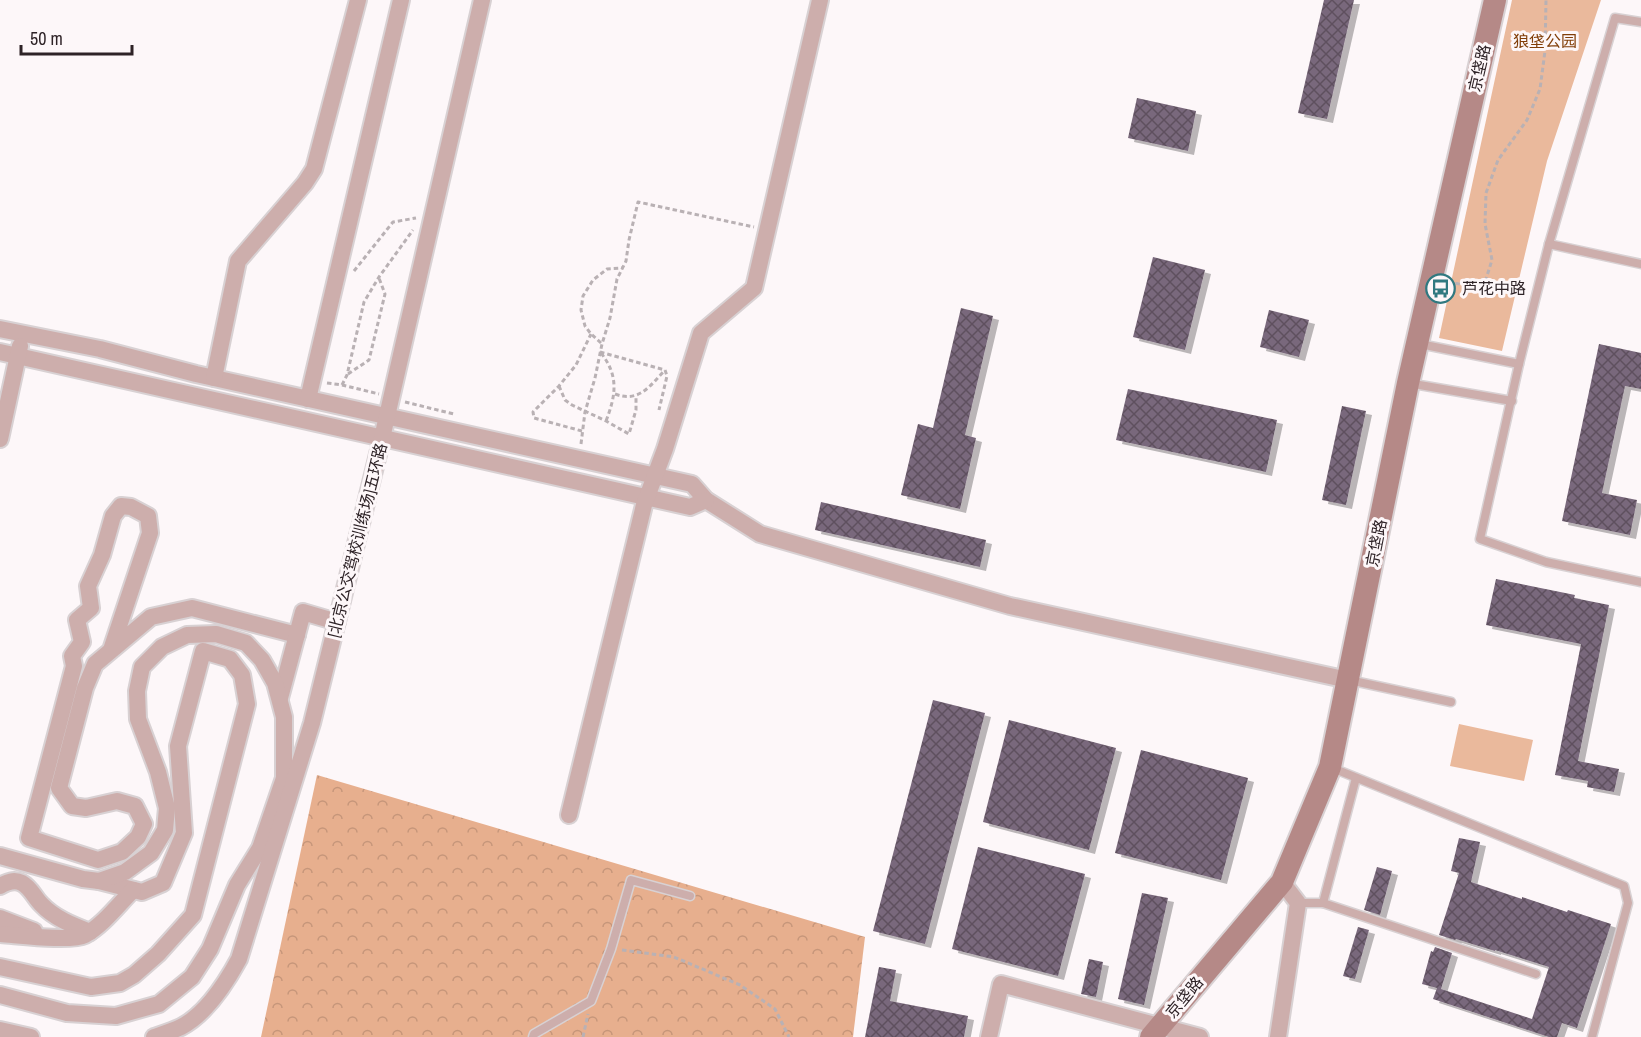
<svg xmlns="http://www.w3.org/2000/svg" width="1641" height="1037" font-family="'Archivo Narrow','Noto Sans SC',sans-serif">
  <style>
    .green { fill: #eab99c }
    .forest { fill: url(#forest-crowns) }
    .building { fill: url(#building-cross-hatch); filter: url(#shadow) }
    .lines { fill: none; stroke-linecap: round; stroke-linejoin: round }
    .lane-casing { stroke: #d8d1d3; stroke-width: 11 }
    .street-casing { stroke: #d8d1d3; stroke-width: 20 }
    .secondary-casing { stroke: #d8d1d3; stroke-width: 26 }
    .path { stroke: #b9b1b4; stroke-width: 3; stroke-dasharray: 4.5 3; stroke-linecap: butt }
    .lane { stroke: #cdaeac; stroke-width: 8 }
    .street { stroke: #cdaeac; stroke-width: 16 }
    .secondary { stroke: #b58987; stroke-width: 22 }
    .labels { text-anchor: middle; dominant-baseline: central; stroke-width: 6; stroke-linejoin: round; paint-order: stroke }
    .park-label { font-size: 16px; fill: #813e08; stroke: #fdf7f9 }
    .street-label { font-size: 16px; fill: #2e2327; stroke: #fdf7f9 }
    .poi-label { font-size: 16px; fill: #2e2327; stroke: #fdf7f9; text-anchor: start }
  </style>
  <defs>
    <pattern id="forest-crowns" width="20" height="18" patternUnits="userSpaceOnUse" patternTransform="scale(1.5)"><rect width="20" height="18" fill="#e7af8e"/><path d="M2 6a3 3 0 1 1 6 0M12 15a3 3 0 1 1 6 0" fill="none" stroke="#c6967a"/></pattern>
    <pattern id="building-cross-hatch" width="8" height="8" patternUnits="userSpaceOnUse" patternTransform="scale(1.5)"><rect width="8" height="8" fill="#79687b"/><path d="M0 0l8 8M0 8l8-8" fill="none" stroke="#5e505f"/></pattern>
    <filter id="shadow"><feDropShadow dx="6" dy="4" stdDeviation="0" flood-color="#0004"/></filter>
  </defs>
  <rect width="100%" height="100%" fill="#fdf7f9"/>
  <g class="green">
    <polygon points="1512,0 1601,0 1547,161 1502,351 1439,338"/>
    <polygon points="1459,724 1533,740 1524,781 1450,766"/>
  </g>
  <polygon class="forest" points="317,775 865,937 853,1037 261,1037"/>
  <g class="building">
    <polygon points="1324,0 1354,0 1327,119 1298,113"/>
    <polygon points="1137,98 1196,111 1188,151 1128,138"/>
    <polygon points="1153,257 1205,270 1185,350 1133,337"/>
    <polygon points="961,308 993,316 965,435 976,438 960,509 901,495 918,424 933,428"/>
    <polygon points="1269,310 1309,320 1299,357 1260,347"/>
    <polygon points="1599,344 1641,353 1641,389 1625,386 1602,493 1637,500 1630,535 1562,521"/>
    <polygon points="1128,389 1277,420 1266,472 1116,440"/>
    <polygon points="1342,406 1366,411 1346,505 1322,500"/>
    <polygon points="821,502 986,540 980,567 815,530"/>
    <polygon points="1496,579 1575,595 1574,598 1609,605 1578,761 1619,769 1614,792 1587,787 1588,781 1555,775 1581,644 1486,625"/>
    <polygon points="933,700 985,713 925,944 873,931"/>
    <polygon points="1009,720 1116,748 1089,850 983,822"/>
    <polygon points="1141,750 1248,778 1221,880 1115,853"/>
    <polygon points="1459,838 1480,842 1471,882 1522,899 1522,897 1567,912 1568,910 1611,924 1577,1028 1562,1023 1557,1037 1549,1037 1433,999 1437,988 1422,984 1431,951 1433,952 1435,947 1452,953 1441,989 1532,1019 1549,967 1495,950 1495,951 1456,939 1455,940 1439,935 1459,873 1451,871"/>
    <polygon points="978,847 1085,874 1058,976 952,949"/>
    <polygon points="1377,867 1392,871 1380,915 1364,910"/>
    <polygon points="1142,893 1168,898 1144,1005 1118,999"/>
    <polygon points="1358,927 1369,930 1355,979 1343,976"/>
    <polygon points="1089,959 1103,962 1096,997 1081,994"/>
    <polygon points="879,967 896,970 890,1001 968,1016 964,1037 865,1037"/>
  </g>
  <g class="lines">
    <defs>
      <g id="lane">
        <polyline points="1641,22 1615,18 1549,244 1519,364 1480,539 1546,562 1641,582"/>
        <polyline points="1549,244 1641,264"/>
        <polyline points="1420,344 1519,364"/>
        <polyline points="1408,383 1512,401"/>
        <polyline points="1349,680 1451,702"/>
        <polyline points="1330,767 1624,886 1628,903 1592,1037"/>
        <polyline points="1298,903 1323,903 1356,778"/>
        <polyline points="1323,903 1536,974"/>
        <polyline points="533,1037 534,1034 591,1001 611,949 631,880 690,896"/>
      </g>
      <g id="street">
        <polyline points="0,329 100,349 196,374 692,484 706,500 760,534 1010,606 1348,680"/>
        <polyline points="0,352 690,507 706,500"/>
        <polyline points="214,378 238,261 305,183 314,169 358,0"/>
        <polyline points="308,399 401,0"/>
        <polyline points="0,439 20,346"/>
        <polyline points="111,650 150,533 148,516 131,507 121,506 113,516 102,555 88,586 91,608 77,620 82,642 72,656 74,666 29,838 98,860 122,852 138,837 144,824 135,806 117,801 86,808 72,806 59,788 85,688 95,664 151,617 192,608 297,635"/>
        <polyline points="280,698 303,612 337,622"/>
        <polyline points="569,815 644,505 665,449 701,333 754,288 820,0"/>
        <polyline points="0,856 83,879 99,881 142,892 163,883 184,833 178,746 203,651 230,659 242,675 247,704 193,915 158,954 134,975 120,983 91,987 0,967"/>
        <path d="M0,886C7,882 14,879 22,883C31,888 34,897 41,904C54,918 72,925 90,932"/>
        <polyline points="0,918 34,931"/>
        <path d="M0,934C17,935 71,942 85,935C103,925 118,905 133,890"/>
        <polyline points="0,995 67,1013 116,1016 159,1004 192,977 210,949 237,885 260,848 284,778 284,717 275,683 262,660 246,643 216,634 187,635 162,647 142,667 137,691 138,719 158,772 167,808 165,830 151,853 125,872 99,881"/>
        <polyline points="0,1030 31,1037"/>
        <path d="M154,1037C163,1034 173,1031 181,1027C206,1014 226,983 239,959L312,723L382,438L482,0"/>
        <polyline points="989,1037 1001,984 1200,1037"/>
        <polyline points="1278,1037 1298,903 1282,882"/>
      </g>
      <polyline id="secondary" points="1151,1037 1282,882 1330,767 1408,383 1495,0"/>
    </defs>
    <use href="#lane" class="lane-casing"/>
    <use href="#street" class="street-casing"/>
    <use href="#secondary" class="secondary-casing"/>
    <g class="path">
      <polyline points="354,271 393,222 416,218"/>
      <polyline points="1448,282 1470,286 1486,279 1492,260 1485,224 1486,193 1498,160 1527,120 1540,89 1545,51 1546,0"/>
      <polyline points="601,343 591,334 585,326 581,310 583,296 593,280 607,269 623,268"/>
      <polyline points="600,352 665,370 667,376 659,410"/>
      <path d="M601,353C619,376 616,395 606,421"/>
      <polyline points="348,374 369,360 385,294 379,278"/>
      <polyline points="327,383 342,385 379,394"/>
      <polyline points="342,385 347,375 364,302 379,277 413,230"/>
      <polyline points="559,386 565,400 572,405 606,421 629,434 636,410 636,397"/>
      <path d="M615,394C639,403 650,386 665,370"/>
      <polyline points="405,402 454,414"/>
      <polyline points="582,431 534,418 533,412 559,386 576,365 591,334"/>
      <polyline points="581,444 585,412 595,378 602,344 610,318 617,279 626,261 629,240 638,202 754,227"/>
      <polyline points="622,950 674,957 740,985 775,1009 789,1037"/>
      <polyline points="583,1037 588,1014"/>
    </g>
    <use href="#lane" class="lane"/>
    <use href="#street" class="street"/>
    <use href="#secondary" class="secondary"/>
  </g>
  <defs>
    <symbol id="bus-ring" viewBox="-11 -11 22 22"><circle r="9.5" fill="#fdf7f9" stroke="#307980" stroke-width="1.5"/><path d="M-5-6H5V4H4V6H2V4H-2V6H-4V4H-5ZM-3.5-4V0h7V-4ZM-3.5 1.2v1.5H-2V1.2ZM2 1.2v1.5H3.5V1.2Z" fill="#307980"/></symbol>
  </defs>
  <g fill-rule="evenodd">
    <use href="#bus-ring" x="1424" y="272" width="33" height="33"/>
  </g>
  <g class="labels">
    <g class="park-label">
      <text x="1545" y="41">狼垡公园</text>
    </g>
    <g class="street-label">
      <text transform="translate(1479 68) rotate(-77)">京垡路</text>
      <text transform="translate(357 540) rotate(-76)">[北京公交驾校训练场]五环路</text>
      <text transform="translate(1376 543) rotate(-79)">京垡路</text>
      <text transform="translate(1184 997) rotate(-50)">京垡路</text>
    </g>
    <g class="poi-label">
      <text x="1462" y="288">芦花中路</text>
    </g>
  </g>
  <path d="M21 45v9h111v-9" fill="none" stroke="#2e2327" stroke-width="3"/>
  <text x="30" y="45" font-size="18" fill="#2e2327" stroke="#fdf7f9" stroke-width="4.5" paint-order="stroke">50 m</text>
</svg>
